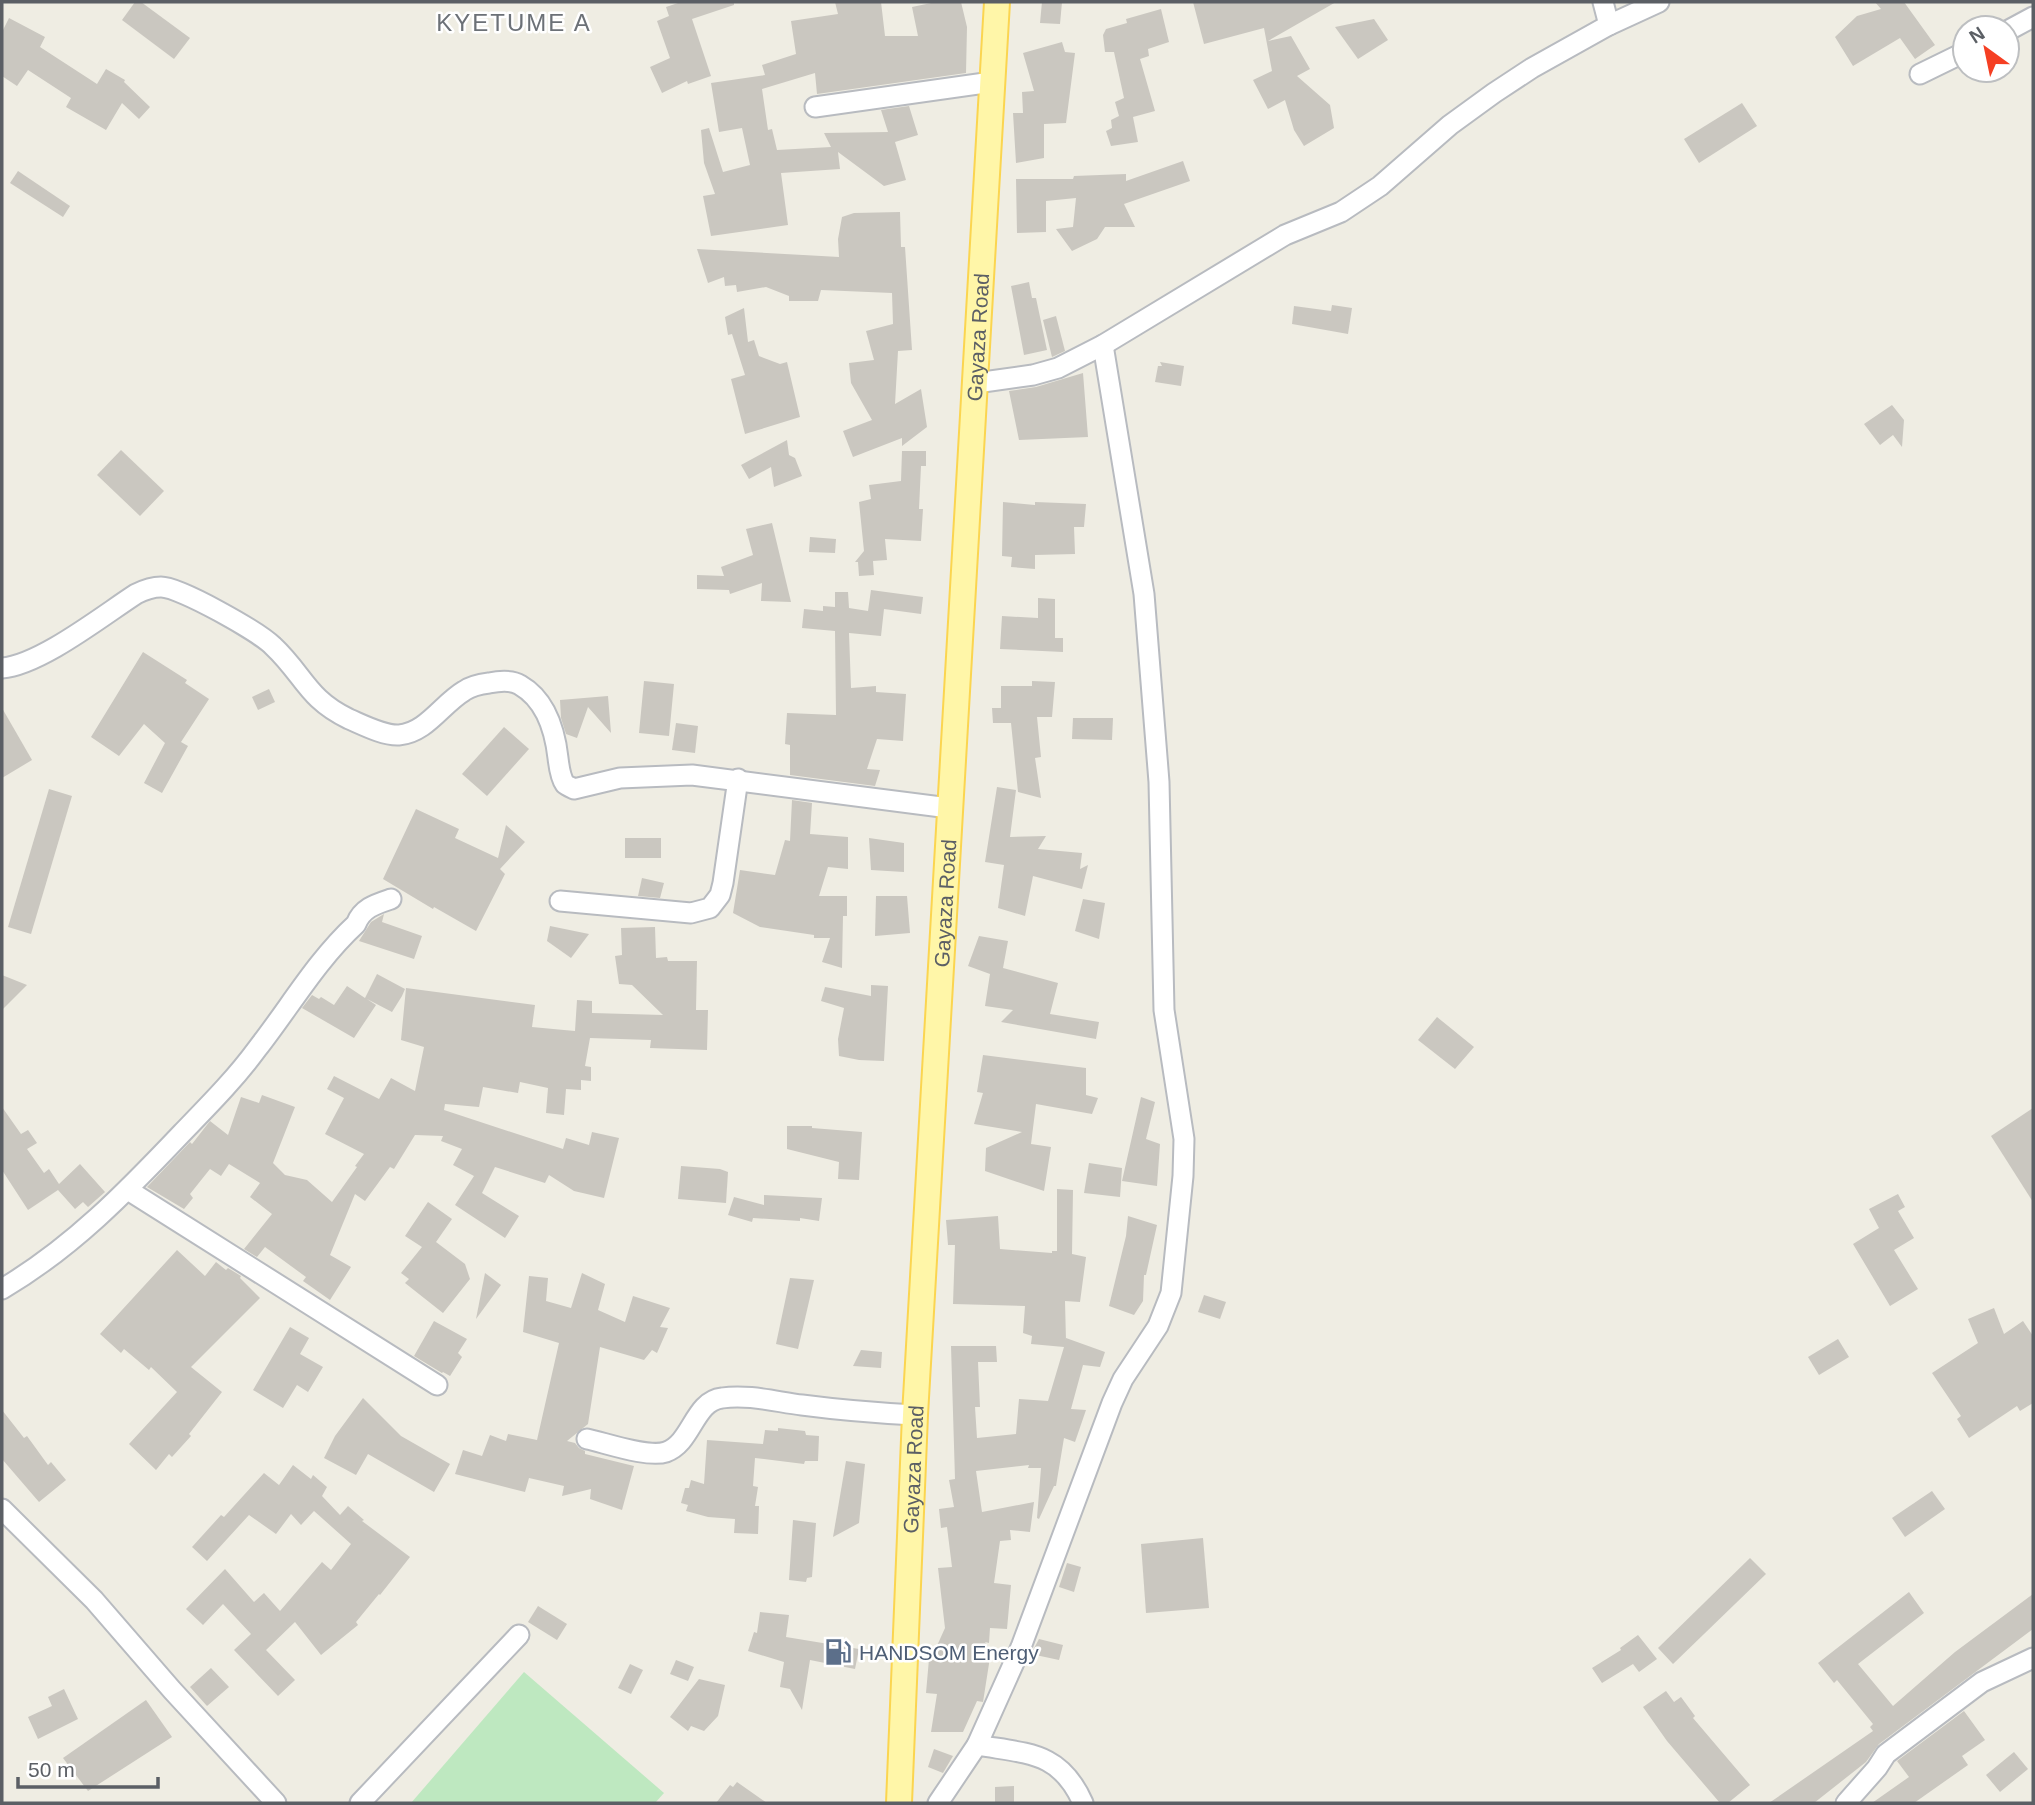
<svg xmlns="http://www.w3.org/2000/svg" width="2035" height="1805" font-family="Arial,sans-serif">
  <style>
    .green { fill: #bee8c0 }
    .building { fill: #cac7c0 }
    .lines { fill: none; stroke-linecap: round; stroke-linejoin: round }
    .minor-casing { stroke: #b8bbc0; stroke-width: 23 }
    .major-casing { stroke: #fbd550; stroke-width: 28 }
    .minor { stroke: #fff; stroke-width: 19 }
    .major { stroke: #fff6a8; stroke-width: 24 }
    .labels { text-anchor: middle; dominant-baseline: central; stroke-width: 5; stroke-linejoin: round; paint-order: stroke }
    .street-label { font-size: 21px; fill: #5b5f65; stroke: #fff }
    .service-label { font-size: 21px; fill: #4e5e75; stroke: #fff; text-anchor: start }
    .quarter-label { font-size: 24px; letter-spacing: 2px; fill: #6c7177; stroke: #fff }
  </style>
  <rect width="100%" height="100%" fill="#efede3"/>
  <polygon class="green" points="524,1672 664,1793 655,1803 411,1803"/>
  <g class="building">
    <polygon points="135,2 141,2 190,38 174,59 122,20"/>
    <polygon points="681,2 734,2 734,5 692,19 711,76 688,84 687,81 662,93 650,67 670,58 657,21 669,16 666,7"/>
    <polygon points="835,2 881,2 885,36 918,36 912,7 936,2 961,2 967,27 966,73 817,94 815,73 762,89 768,130 772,129 777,150 831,147 824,133 888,132 881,110 909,106 918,135 895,142 906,180 884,186 838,152 840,169 781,173 788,225 711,236 703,196 715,194 704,163 701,130 709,128 723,172 750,165 742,128 719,132 711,83 765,75 762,65 796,54 791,21 838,14"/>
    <polygon points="1042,2 1062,2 1060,24 1040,23"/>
    <polygon points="1193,2 1336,2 1268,41 1291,36 1310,69 1297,76 1330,105 1334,128 1304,146 1294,130 1285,100 1268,109 1253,80 1272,71 1264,28 1204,44"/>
    <polygon points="1875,2 1904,2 1935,45 1915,59 1900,38 1853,66 1835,37 1857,16 1881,9"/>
    <polygon points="1161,9 1169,42 1148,49 1149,56 1140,59 1155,111 1133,117 1138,142 1111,146 1106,131 1112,128 1111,120 1119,116 1115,102 1124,98 1114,52 1105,52 1103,35 1106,29 1127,23 1126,19"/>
    <polygon points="9,18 45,37 40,47 97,84 106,69 125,80 124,82 150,107 139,119 122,103 106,130 66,107 71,98 28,70 17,86 2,76 2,32"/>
    <polygon points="1374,19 1388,40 1358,59 1335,27"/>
    <polygon points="1062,42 1065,52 1075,53 1066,123 1044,124 1044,158 1016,163 1013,113 1023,113 1022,92 1034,91 1023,53"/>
    <polygon points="1742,103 1757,126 1699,163 1684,139"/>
    <polygon points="1183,161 1190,181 1124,204 1135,227 1105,227 1097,239 1072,251 1056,229 1073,227 1076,198 1046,201 1046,232 1017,233 1016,179 1073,179 1074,176 1126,174 1126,181"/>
    <polygon points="18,171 70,206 63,217 10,183"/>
    <polygon points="900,212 901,247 905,247 912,350 898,351 895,404 921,389 927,427 902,446 902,438 853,457 843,431 872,420 851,383 849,363 874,360 866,331 893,324 892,293 821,290 818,301 789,301 789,296 766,287 737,292 736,285 725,286 724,277 708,283 697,249 839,257 838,239 842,217 854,213"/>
    <polygon points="1029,282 1032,298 1036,298 1047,350 1024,355 1011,286"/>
    <polygon points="1332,305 1352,308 1348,334 1292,324 1294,306 1331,311"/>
    <polygon points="744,308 748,342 754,340 759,356 780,364 787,362 800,417 745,434 731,379 745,375 732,334 728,335 725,317"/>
    <polygon points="1056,316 1065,351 1052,357 1043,320"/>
    <polygon points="1160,362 1184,366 1181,386 1155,382 1158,366 1162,366"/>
    <polygon points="1083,373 1088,437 1019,440 1009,391 1036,387"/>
    <polygon points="1892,405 1904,420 1902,447 1893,435 1880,445 1864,424"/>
    <polygon points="787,440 789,455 795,458 802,476 774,487 771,467 749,479 741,465"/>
    <polygon points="121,450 164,491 140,516 97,475"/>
    <polygon points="902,451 926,451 926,466 921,466 919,509 923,509 921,541 885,539 887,560 873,561 874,575 859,576 858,562 855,562 864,551 859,502 871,499 869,485 901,481"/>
    <polygon points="1003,502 1035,505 1035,502 1086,504 1084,527 1074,527 1075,554 1035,555 1035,569 1011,567 1012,557 1002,556"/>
    <polygon points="772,523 791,602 761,601 762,583 730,594 729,590 697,589 697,575 724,576 721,567 753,555 746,529"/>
    <polygon points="810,537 836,539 835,553 809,552"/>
    <polygon points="871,590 923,597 921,614 884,609 881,636 849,633 851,688 876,686 876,692 906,694 903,741 877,739 867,769 880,770 875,786 790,775 790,745 785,744 787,713 836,715 835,631 802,628 804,609 823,611 823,606 835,607 835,592 848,592 849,608 868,611"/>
    <polygon points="1038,598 1055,599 1055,638 1063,638 1063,652 1000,649 1002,616 1038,618"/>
    <polygon points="143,652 187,680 185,683 209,699 181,742 188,746 162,793 144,783 165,743 144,724 119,756 91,737"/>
    <polygon points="644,681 674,684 669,736 639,733"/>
    <polygon points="1032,681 1055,682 1052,717 1037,717 1041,757 1035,758 1041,798 1018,792 1011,723 993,723 992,708 1001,708 1001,686 1032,686"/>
    <polygon points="269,689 275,702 258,710 252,697"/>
    <polygon points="608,696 611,733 588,707 577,738 566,734 561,718 560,700"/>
    <polygon points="2,708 32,760 2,778"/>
    <polygon points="1073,718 1113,718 1112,740 1072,739"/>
    <polygon points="676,723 698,726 695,753 672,750"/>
    <polygon points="504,727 529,749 487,796 462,774"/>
    <polygon points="997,787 1016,790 1010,837 1046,836 1038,849 1082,853 1080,869 1088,865 1082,889 1033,876 1025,916 998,908 1004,865 985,862"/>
    <polygon points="49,789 72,796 31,934 8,927"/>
    <polygon points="792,800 812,803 810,834 848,837 848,869 828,867 819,896 847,896 847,916 843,916 842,968 822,962 830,938 814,938 814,935 760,927 733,913 740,870 775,875 785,840 790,841"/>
    <polygon points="416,809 459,829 455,838 498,858 506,825 525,842 500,869 505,874 476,931 434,907 433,909 383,879"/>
    <rect x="625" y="838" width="36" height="20"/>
    <polygon points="869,838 904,843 904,872 871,870"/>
    <polygon points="642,878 664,883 660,898 638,896"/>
    <polygon points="876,896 907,896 910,933 875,936"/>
    <polygon points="1083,899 1105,903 1099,939 1075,931"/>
    <polygon points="384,914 382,922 422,936 414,959 359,941 371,922"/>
    <polygon points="550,926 589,934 571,958 547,941"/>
    <polygon points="655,927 656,958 667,957 668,961 697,961 696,1010 708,1010 707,1050 650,1048 651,1040 590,1038 585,1066 591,1067 591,1081 581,1080 581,1090 566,1089 564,1115 546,1113 548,1088 520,1082 518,1093 483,1087 479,1107 445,1104 444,1110 563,1149 566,1138 589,1145 592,1132 619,1138 604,1198 574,1191 549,1175 545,1183 495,1167 482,1193 519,1216 505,1238 455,1205 474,1176 453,1165 462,1149 441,1141 443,1136 415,1135 394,1169 390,1167 365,1201 355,1194 330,1255 351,1267 330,1300 303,1281 306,1277 265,1247 257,1257 244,1249 272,1214 250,1197 260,1183 229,1164 221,1176 210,1169 190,1194 193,1198 184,1209 147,1187 190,1142 192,1144 210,1121 228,1135 241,1097 259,1103 262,1095 295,1107 273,1163 285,1175 307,1180 332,1202 357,1167 355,1166 364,1154 325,1134 344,1098 327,1089 334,1076 379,1099 391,1078 415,1091 424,1047 401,1040 406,988 535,1005 532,1027 564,1030 575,1031 577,1000 592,1001 592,1013 663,1015 632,985 619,984 615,956 622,955 621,928"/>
    <polygon points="979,936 1008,941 1003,968 1058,983 1050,1014 1099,1022 1096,1039 1001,1022 1013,1010 985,1006 990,974 968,966"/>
    <polygon points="377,974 405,989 402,996 392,1012 367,999 376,1005 354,1038 302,1008 312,995 319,999 321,997 334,1005 347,986 365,998"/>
    <polygon points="2,975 27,985 2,1010"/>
    <polygon points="871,985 888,986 884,1061 859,1060 839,1056 838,1039 844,1008 821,1001 825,987 871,996"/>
    <polygon points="1437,1017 1474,1047 1455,1069 1418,1040"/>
    <polygon points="983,1055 1086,1068 1086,1095 1098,1098 1092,1114 1036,1104 1031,1144 1051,1147 1044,1191 985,1171 986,1148 1022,1132 974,1124 983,1093 977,1092"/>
    <polygon points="1141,1097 1155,1102 1146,1139 1160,1144 1157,1186 1122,1181"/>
    <polygon points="2,1107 21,1134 28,1130 37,1143 27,1149 44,1173 49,1169 59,1184 80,1164 105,1192 88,1207 83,1202 75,1209 58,1190 28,1210 2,1170"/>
    <polygon points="2033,1108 2033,1202 1991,1136"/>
    <polygon points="787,1126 812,1126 812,1128 862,1132 859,1180 838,1179 839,1162 787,1149"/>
    <polygon points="1089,1163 1122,1168 1120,1197 1084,1193"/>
    <polygon points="681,1166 720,1169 728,1172 726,1203 678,1199"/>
    <polygon points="1057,1189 1073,1190 1072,1254 1086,1257 1080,1302 1065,1301 1066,1341 1066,1338 1105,1352 1100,1367 1083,1365 1071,1409 1086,1410 1075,1442 1064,1438 1056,1486 1054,1486 1039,1519 1037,1518 1041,1468 1028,1468 1029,1465 976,1471 982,1512 1034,1502 1030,1532 1010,1530 1011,1540 1000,1541 994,1583 1011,1585 1007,1629 990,1628 989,1643 985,1642 991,1651 983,1702 977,1701 963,1732 931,1732 937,1694 926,1693 929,1659 931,1659 945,1628 938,1568 952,1567 947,1527 941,1528 939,1509 954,1507 949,1480 955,1479 951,1346 996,1346 997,1362 978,1362 980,1407 975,1407 977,1438 1016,1434 1019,1399 1048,1401 1064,1347 1031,1344 1032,1336 1023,1333 1025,1306 953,1304 955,1245 948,1245 946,1220 998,1216 1000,1249 1052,1253 1052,1251 1057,1251"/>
    <polygon points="1898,1194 1905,1207 1898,1211 1914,1238 1894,1250 1918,1289 1890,1306 1853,1244 1879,1228 1869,1209"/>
    <polygon points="764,1195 822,1198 819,1221 800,1218 800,1221 753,1218 752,1222 728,1215 734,1197 764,1205"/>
    <polygon points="428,1202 452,1219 436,1242 465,1264 470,1279 443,1313 405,1283 409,1279 401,1273 422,1247 405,1236"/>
    <polygon points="1128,1216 1157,1225 1146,1275 1144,1275 1143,1301 1134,1315 1109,1306 1126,1236"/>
    <polygon points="177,1250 205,1276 216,1262 226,1270 228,1268 241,1276 240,1278 260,1298 191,1367 222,1392 189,1434 191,1436 172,1457 169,1454 156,1470 129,1444 177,1392 151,1367 149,1370 124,1349 121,1353 100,1334"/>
    <polygon points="485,1273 501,1285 476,1319"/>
    <polygon points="582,1273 605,1284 598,1310 625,1322 633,1296 670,1308 660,1327 668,1328 657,1353 652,1350 644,1360 600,1347 588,1424 567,1441 575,1443 579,1448 585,1451 585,1454 634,1466 622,1510 590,1499 591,1489 562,1496 564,1486 529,1478 525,1492 455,1474 463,1450 482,1456 490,1435 506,1441 508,1434 537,1440 559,1343 523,1332 529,1276 548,1278 546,1301 571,1308"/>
    <polygon points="790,1278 814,1280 798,1349 776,1344"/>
    <polygon points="1204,1295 1226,1302 1220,1319 1198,1312"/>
    <polygon points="1994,1308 2004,1334 2023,1321 2033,1336 2033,1403 2020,1411 2017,1406 1969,1438 1957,1419 1961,1416 1932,1373 1978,1343 1968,1319"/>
    <polygon points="434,1321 467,1339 458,1353 462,1357 450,1376 443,1372 442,1373 414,1356"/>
    <polygon points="290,1327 309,1338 300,1354 323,1367 308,1392 297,1385 283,1408 253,1390"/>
    <polygon points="1838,1339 1849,1357 1819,1375 1808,1357"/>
    <polygon points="861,1350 882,1352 881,1368 853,1366"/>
    <polygon points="363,1398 401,1436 450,1464 434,1492 368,1454 356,1475 324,1458 335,1436"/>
    <polygon points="2,1410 24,1438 27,1436 48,1465 51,1462 66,1480 39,1502 2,1459"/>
    <polygon points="778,1428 805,1431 806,1435 819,1436 818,1461 805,1461 804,1464 755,1458 753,1486 758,1487 755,1506 759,1506 758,1534 734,1533 735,1519 708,1517 686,1511 688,1505 681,1503 685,1488 689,1488 691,1480 704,1484 707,1440 763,1444 765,1430 778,1431"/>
    <polygon points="846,1461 865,1464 859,1523 833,1537"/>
    <polygon points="293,1465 311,1479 313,1475 327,1487 322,1496 340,1515 348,1506 364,1520 362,1521 410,1557 380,1595 379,1594 356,1622 358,1625 321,1655 295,1622 266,1650 295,1680 278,1696 234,1650 251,1634 223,1604 203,1625 186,1609 225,1569 254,1602 264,1593 280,1611 322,1562 331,1570 351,1544 314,1511 301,1525 291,1514 276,1534 249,1515 207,1561 192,1547 221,1515 224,1517 264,1473 279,1485"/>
    <polygon points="1932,1491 1945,1509 1905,1537 1892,1518"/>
    <polygon points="793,1520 816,1523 812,1577 807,1578 806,1582 789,1580"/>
    <polygon points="1203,1538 1209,1608 1146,1613 1141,1544"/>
    <polygon points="1750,1558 1766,1574 1673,1664 1658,1648"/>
    <polygon points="1067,1563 1081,1567 1074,1592 1059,1587"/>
    <polygon points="1909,1592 1924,1613 1858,1664 1893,1706 1955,1652 2033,1594 2033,1629 1879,1744 1866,1762 1814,1803 1769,1803 1873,1731 1870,1727 1873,1724 1837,1680 1834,1683 1818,1663"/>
    <polygon points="538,1606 567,1624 557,1640 528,1622"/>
    <polygon points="760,1612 789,1615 786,1637 859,1649 855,1669 810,1660 802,1710 790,1689 780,1687 784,1662 748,1651 754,1632 757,1633"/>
    <polygon points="1638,1635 1657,1659 1639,1672 1633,1664 1602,1683 1592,1668 1621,1650 1620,1648"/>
    <polygon points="1039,1639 1063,1645 1059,1660 1031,1654"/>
    <polygon points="676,1660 694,1667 688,1681 670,1674"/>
    <polygon points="630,1664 643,1670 631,1694 618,1688"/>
    <polygon points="211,1668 229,1687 207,1706 190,1687"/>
    <polygon points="699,1679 725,1685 718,1716 704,1731 691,1726 688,1731 670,1717"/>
    <polygon points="64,1689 78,1719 38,1739 28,1717 52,1706 48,1697"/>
    <polygon points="1666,1691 1674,1702 1681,1697 1695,1716 1693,1718 1750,1785 1728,1803 1720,1803 1667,1741 1643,1707"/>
    <polygon points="146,1700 172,1737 88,1791 63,1758"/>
    <polygon points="1964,1711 1985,1740 1962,1756 1968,1765 1914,1803 1872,1803 1909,1777 1897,1761"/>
    <polygon points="934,1749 953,1756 943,1773 928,1767"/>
    <polygon points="2014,1752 2028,1769 2000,1792 1986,1775"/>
    <polygon points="737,1782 767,1803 716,1803 730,1785 733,1787"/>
    <polygon points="1014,1786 1014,1803 995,1803 995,1787"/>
  </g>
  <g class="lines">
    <defs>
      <g id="minor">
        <polyline points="1603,2 1609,25"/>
        <polyline points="2007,31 2033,17"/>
        <polyline points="1920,74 1965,52"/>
        <polyline points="815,107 992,82"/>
        <polyline points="976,383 1033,375 1058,368 1103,345 1285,235 1341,212 1380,186 1450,125 1494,93 1532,68 1609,25 1659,2"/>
        <path d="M2,668C40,665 102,616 136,594C144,590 152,587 161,587C180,587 259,632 273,646C304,675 307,699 349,719C363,725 384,736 399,735C426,733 442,704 464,691C471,686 481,684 489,683C499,681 512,680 520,685C546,700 555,731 558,758C559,766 560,777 565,784C566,785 572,788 574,789L620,778L692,775L949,808"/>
        <polyline points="560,901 691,913 710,908 720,895 723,883 738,779"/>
        <polyline points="128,1190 437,1385"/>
        <path d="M2,1289C72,1248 127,1191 182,1133C208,1106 235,1079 257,1049C290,1007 316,961 356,924C362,908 376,904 391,899"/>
        <path d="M587,1439C606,1443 648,1458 666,1452C692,1443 694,1401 722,1398C748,1394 777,1402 802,1405C840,1410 877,1413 915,1415"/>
        <polyline points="2,1509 94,1600 172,1690 276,1803"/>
        <path d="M977,1745C1028,1754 1060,1751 1083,1803"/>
        <polyline points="360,1803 519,1635"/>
        <polyline points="938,1803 977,1745 1021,1647 1112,1403 1123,1379 1158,1326 1171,1293 1183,1176 1184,1139 1164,1010 1159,782 1144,594 1103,345"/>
        <polyline points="1846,1803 1877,1768 1886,1754 1982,1682 2033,1658"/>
      </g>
      <g id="major">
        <path id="s1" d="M899,1803L915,1415L997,2"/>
      </g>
    </defs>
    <use href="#minor" class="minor-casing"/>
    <use href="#major" class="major-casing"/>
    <use href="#minor" class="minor"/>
    <use href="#major" class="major"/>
  </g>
  <defs>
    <symbol id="fuel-bare" viewBox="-9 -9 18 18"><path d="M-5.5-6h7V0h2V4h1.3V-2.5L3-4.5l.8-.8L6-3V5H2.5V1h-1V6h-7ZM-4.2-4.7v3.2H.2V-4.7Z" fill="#5c6f8a" stroke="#fff" stroke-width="2.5" paint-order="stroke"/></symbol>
  </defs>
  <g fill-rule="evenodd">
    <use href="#fuel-bare" x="819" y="1633" width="38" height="38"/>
  </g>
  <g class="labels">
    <g class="street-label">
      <text stroke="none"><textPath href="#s1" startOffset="1468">Gayaza Road</textPath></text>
      <text stroke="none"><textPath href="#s1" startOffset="901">Gayaza Road</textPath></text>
      <text stroke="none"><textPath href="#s1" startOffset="334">Gayaza Road</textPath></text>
    </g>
    <g class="service-label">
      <text x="859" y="1652">HANDSOM Energy</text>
    </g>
    <g class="quarter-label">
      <text x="514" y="22">KYETUME A</text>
    </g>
  </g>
  <rect width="2035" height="1805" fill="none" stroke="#5b5f65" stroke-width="7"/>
  <g transform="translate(1986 49) rotate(327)"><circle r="33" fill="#ffffff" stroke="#bdbfc1" stroke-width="2"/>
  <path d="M0-5L12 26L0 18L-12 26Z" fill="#f53f23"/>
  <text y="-10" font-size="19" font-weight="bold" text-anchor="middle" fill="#5b5f65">N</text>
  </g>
  <path d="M18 1777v10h140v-10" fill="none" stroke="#5b5f65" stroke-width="3.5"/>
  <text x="28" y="1777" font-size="21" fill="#5b5f65" stroke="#ffffff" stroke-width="5" paint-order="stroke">50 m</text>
</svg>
